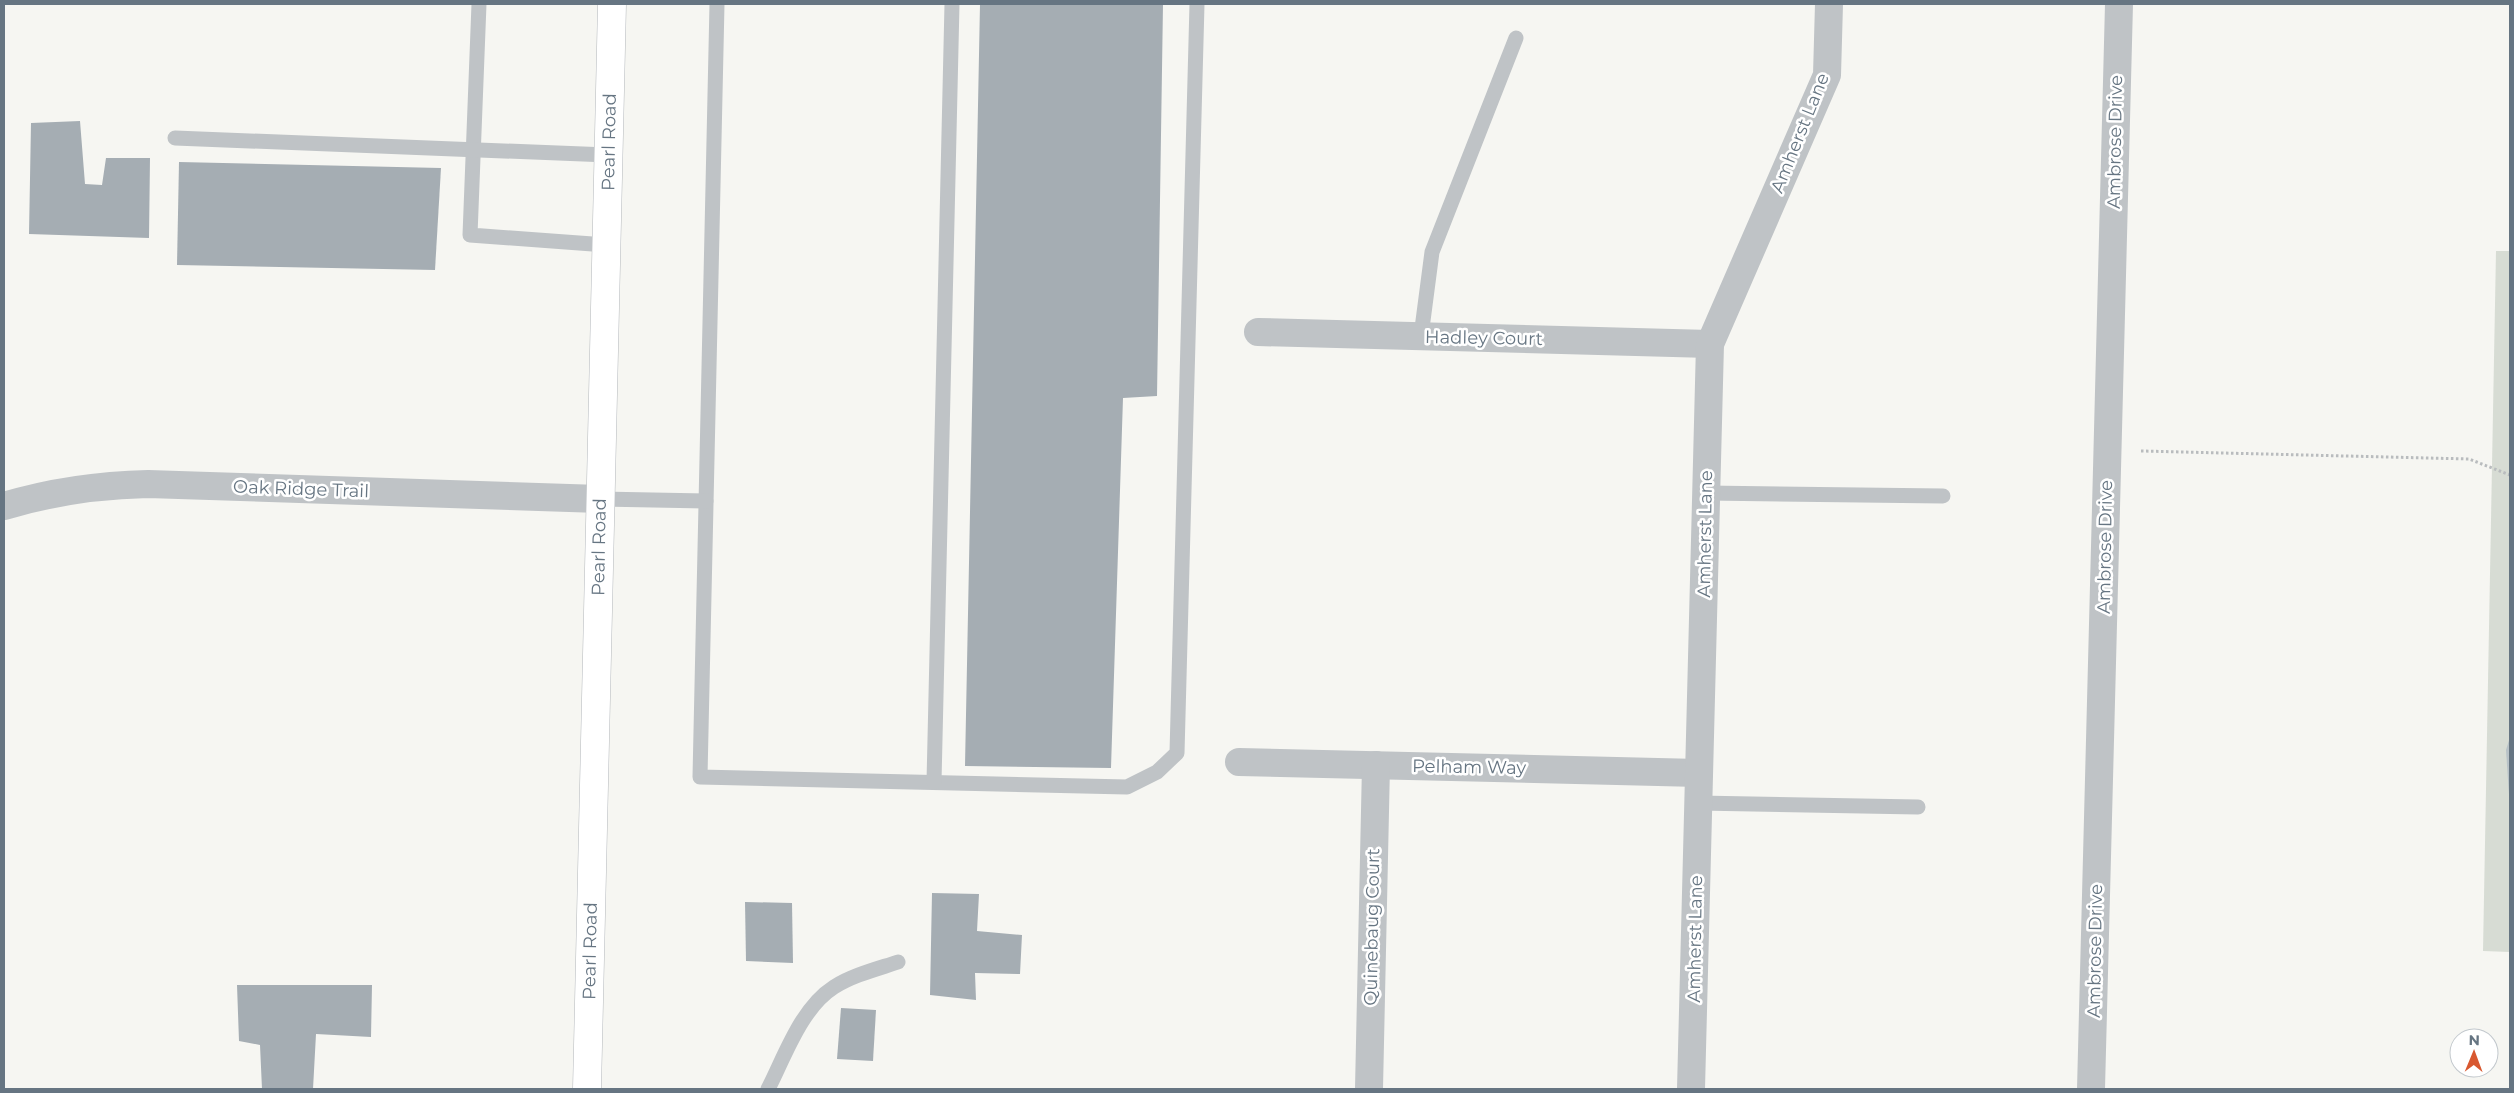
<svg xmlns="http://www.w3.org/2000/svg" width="2514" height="1093" font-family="Montserrat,sans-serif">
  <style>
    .green { fill: #d7dcd4 }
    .water { fill: #b8c2c7 }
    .building { fill: #a5adb3 }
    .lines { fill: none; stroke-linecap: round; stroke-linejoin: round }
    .primary-casing { stroke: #b4b8bc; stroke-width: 29 }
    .path { stroke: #b9bcbe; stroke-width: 3; stroke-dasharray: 2.5 2.5; stroke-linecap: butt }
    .lane { stroke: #bfc3c6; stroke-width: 15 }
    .street { stroke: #bfc3c6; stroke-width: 28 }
    .primary { stroke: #fff; stroke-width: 28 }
    .labels { text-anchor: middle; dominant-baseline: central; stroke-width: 5; stroke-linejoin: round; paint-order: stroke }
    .street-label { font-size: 18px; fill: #667582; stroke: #fff }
  </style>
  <rect width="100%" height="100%" fill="#f6f6f2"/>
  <polygon class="green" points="2496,251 2510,251 2510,952 2483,951"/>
  <polygon class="water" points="2510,737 2510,809 2506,750"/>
  <g class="building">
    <polygon points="980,4 1163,4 1157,396 1123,398 1111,768 965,766"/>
    <polygon points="80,121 85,184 102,185 106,158 150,158 149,238 29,234 31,123"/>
    <polygon points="179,162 441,168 435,270 177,265"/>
    <polygon points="932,893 979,894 977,931 1022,935 1020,974 975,973 976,1000 930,995"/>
    <polygon points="745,902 792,903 793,963 746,961"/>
    <polygon points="237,985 372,985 371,1037 316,1034 313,1089 262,1089 260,1045 239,1041"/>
    <polygon points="841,1008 876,1010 873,1061 837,1059"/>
  </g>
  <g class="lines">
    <defs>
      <polyline id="primary" points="587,1089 612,4"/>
    </defs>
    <use href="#primary" class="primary-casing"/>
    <polyline class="path" points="2141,451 2469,459 2510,475"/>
    <g class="lane">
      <polyline points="479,4 470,235 606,245"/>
      <polyline points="717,4 700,777 1127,787 1157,772 1177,753 1197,4"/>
      <polyline points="175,138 608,155"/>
      <polyline points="1421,336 1432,252 1516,38"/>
      <polyline points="1706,493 1943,496"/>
      <polyline points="600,499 706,501"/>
      <polyline points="934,782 952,4"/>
      <polyline points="1698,803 1918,807"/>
      <path d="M768,1089C785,1056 801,1008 834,987C853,975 877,969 898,962"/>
    </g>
    <g class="street">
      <polyline points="1258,332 1710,344"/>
      <path d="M4,506C51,492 98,485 148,484L600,499"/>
      <polyline points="1239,762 1699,773"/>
      <polyline points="1369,1089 1376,765"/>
      <polyline points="1691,1089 1710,344 1827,75 1829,4"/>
      <polyline points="2091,1089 2119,4"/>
    </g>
    <use href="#primary" class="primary"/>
  </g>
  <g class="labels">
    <g class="street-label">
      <text transform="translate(1800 133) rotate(-68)">Amherst Lane</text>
      <text transform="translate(609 142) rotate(-89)">Pearl Road</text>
      <text transform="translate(2115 142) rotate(-89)">Ambrose Drive</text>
      <text transform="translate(1484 338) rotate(1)">Hadley Court</text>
      <text transform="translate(301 489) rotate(2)">Oak Ridge Trail</text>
      <text transform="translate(1705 534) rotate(-89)">Amherst Lane</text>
      <text transform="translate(599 547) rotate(-89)">Pearl Road</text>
      <text transform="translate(2105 547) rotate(-89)">Ambrose Drive</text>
      <text transform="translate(1469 767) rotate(1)">Pelham Way</text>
      <text transform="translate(1372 927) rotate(-89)">Quinebaug Court</text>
      <text transform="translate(1695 939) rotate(-89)">Amherst Lane</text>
      <text transform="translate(590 951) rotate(-89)">Pearl Road</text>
      <text transform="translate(2095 951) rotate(-89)">Ambrose Drive</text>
    </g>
  </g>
  <rect width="2514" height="1093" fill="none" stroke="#667582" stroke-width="10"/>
  <g transform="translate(2474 1053) rotate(1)"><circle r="24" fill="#ffffff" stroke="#c2c8cd"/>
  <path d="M0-4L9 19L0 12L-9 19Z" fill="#d85830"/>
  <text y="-8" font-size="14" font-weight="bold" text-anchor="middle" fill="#667582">N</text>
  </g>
</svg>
